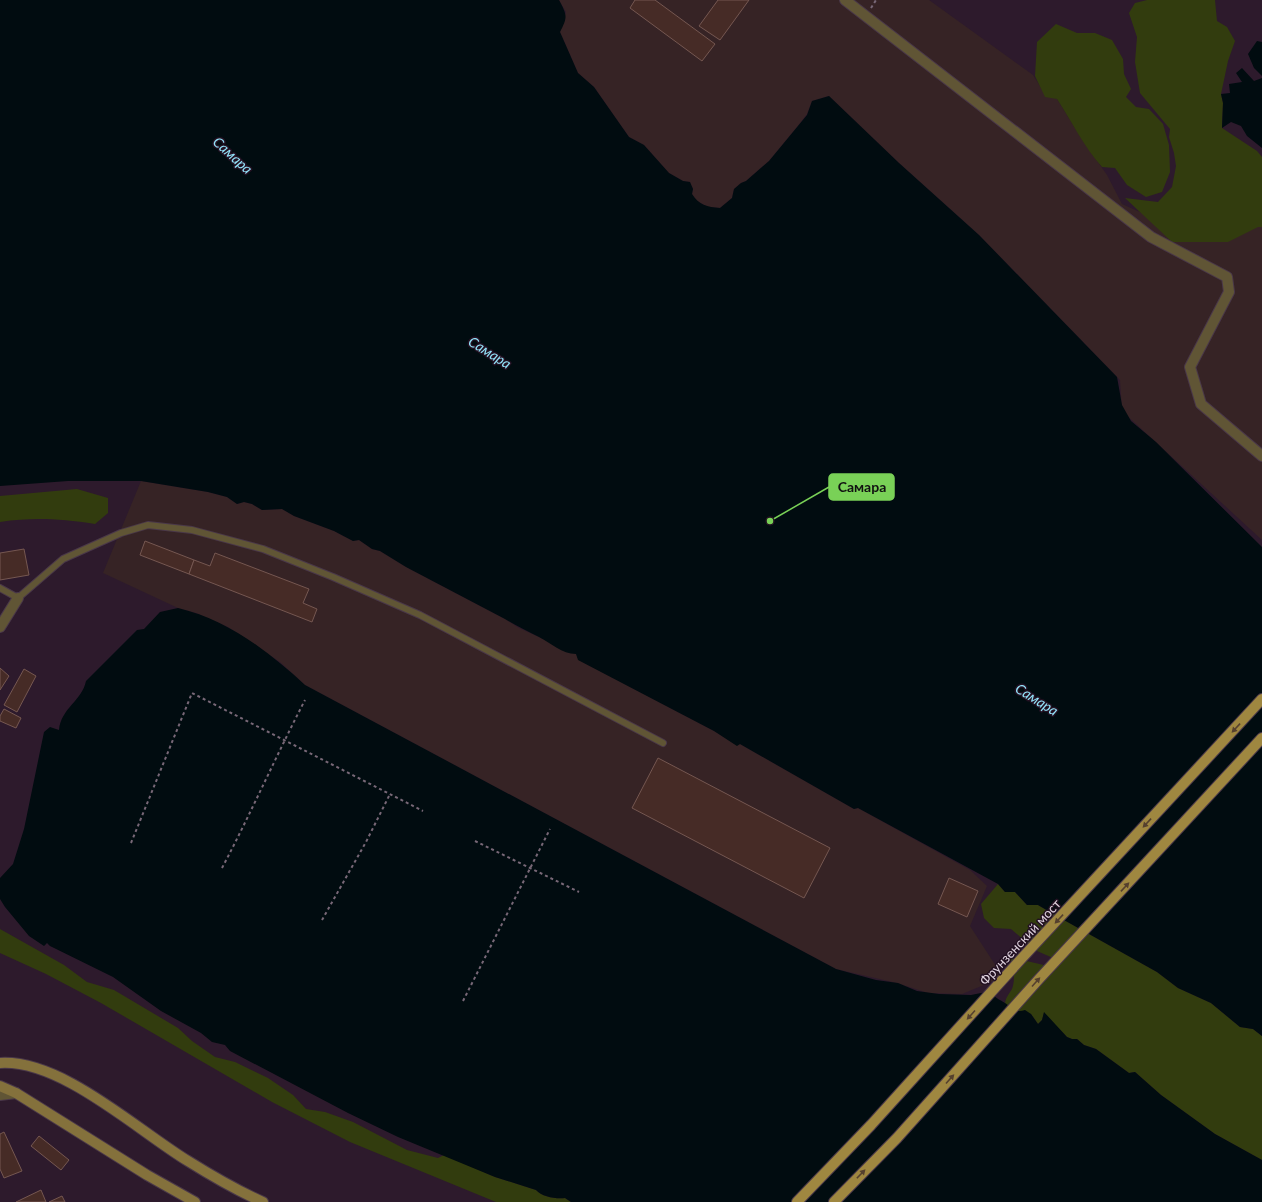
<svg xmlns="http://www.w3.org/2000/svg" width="1262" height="1202" font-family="Lato,sans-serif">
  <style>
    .industrial { fill: #362325 }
    .green { fill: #323c0e }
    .water { fill: #010c10 }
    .building { fill: #462b26; stroke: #755751 }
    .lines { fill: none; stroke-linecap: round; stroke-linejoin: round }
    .service-casing { stroke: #4a3849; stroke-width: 8 }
    .minor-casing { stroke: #4a3849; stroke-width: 12 }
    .secondary-casing { stroke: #4a3849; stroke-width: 12 }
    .primary-casing { stroke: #4a3849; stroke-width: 12 }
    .path { stroke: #786877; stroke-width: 2; stroke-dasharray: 3 3; stroke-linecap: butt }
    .service { stroke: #605535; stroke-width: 6 }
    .minor { stroke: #605535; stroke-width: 10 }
    .secondary { stroke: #84713c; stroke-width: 10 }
    .primary { stroke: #9f8740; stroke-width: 10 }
    .oneway { fill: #55402e }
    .labels { text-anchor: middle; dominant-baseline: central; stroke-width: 3; stroke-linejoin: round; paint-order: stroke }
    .street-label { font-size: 13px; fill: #e1d4e0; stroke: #231122 }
    .water-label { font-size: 14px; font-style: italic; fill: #92e3f9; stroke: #231122 }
    .leader { fill: none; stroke: #79d157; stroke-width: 1.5 }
    .callout-dot { fill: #79d157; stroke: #231122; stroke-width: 1.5 }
    .callout { fill: #79d157; stroke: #79d157; stroke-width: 1.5 }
    .callout-label { font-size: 14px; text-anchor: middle; font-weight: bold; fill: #111 }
  </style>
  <rect width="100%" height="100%" fill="#2d1a2c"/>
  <g class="industrial">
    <polygon points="559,0 929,0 1033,75 1045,94 1057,99 1083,141 1107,175 1122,204 1142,213 1262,210 1262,540 1122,411 1120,380 979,235 899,163 829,96 812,101 807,114 797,127 769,161 746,181 741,183 734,189 732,198 720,208 708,207 697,201 692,194 693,189 690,182 683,181 669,173 644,145 629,137 594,87 578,73 560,32 566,12"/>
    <polygon points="141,481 208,492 227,497 237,504 244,502 252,504 262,510 282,509 294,516 334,531 353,541 359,540 372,549 380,551 406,567 505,619 519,628 576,654 579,660 714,731 737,745 740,744 854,809 858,808 970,870 987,886 970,926 1003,977 962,994 928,993 897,983 836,969 305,685 280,662 228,627 196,613 178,608 103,573"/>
  </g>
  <g class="green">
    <polygon points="1147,0 1215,0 1217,21 1227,27 1235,41 1228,61 1221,94 1223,103 1222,128 1257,151 1262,157 1262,227 1258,227 1228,242 1172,242 1125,198 1158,202 1172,187 1176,166 1174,153 1169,137 1170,129 1140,93 1135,62 1137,37 1129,13 1135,3"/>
    <path d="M1056,24L1077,33H1095L1112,40L1123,59L1124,74L1131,89L1126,97L1136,107L1149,109L1163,124L1169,145L1170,172L1162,192L1146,197L1127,185L1115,168L1102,167C1084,147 1072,122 1057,99L1045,97L1035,76L1037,42Z"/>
    <path d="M77,489L108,498V513L95,524C60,519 35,517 0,522V496Z"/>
    <path d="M998,884L1005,892H1015L1027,905H1038L1055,915L1157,972L1178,988L1211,1003L1240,1027L1253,1029L1262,1036V1160L1215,1134L1161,1095L1135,1072L1129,1073L1096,1049L1084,1045L1077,1039H1072L1067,1037L1044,1013L1042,1020L1038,1024L1031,1014L1010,1009L1005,1003C1006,997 1009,994 1012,989C1016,978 1013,967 1009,957L1048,966L1053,958L1037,951L1011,929L994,928L984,918L981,904Z"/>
    <path d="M0,929L64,965L87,982L114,990L178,1028L192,1041L215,1057L235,1062L268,1078L293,1095L306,1109L325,1112L353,1122L407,1150L438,1158L444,1155L495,1177L536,1190C542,1197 556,1199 565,1198L571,1202H496L350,1142L272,1102L101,1003L46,974L0,953Z"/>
  </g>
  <g class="water">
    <path d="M0,0H559C567,15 568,17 560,32L578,73L594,87L629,137L644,145L669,173L683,181L690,182L693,189L692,194C699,205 707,207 720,208L732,198L734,189L741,183L746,181L769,161L807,115L812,101L829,96L899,163L979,235L1117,377L1122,405L1131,421L1156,442L1262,547V1036L1253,1029L1240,1027L1211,1003L1178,988L1157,972L1055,915L1038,905H1027L1015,892H1005L998,884L858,808L854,809L740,744L737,746L714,731L578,660L576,654C562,654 551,643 539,637C527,631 516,626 505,619L406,567L380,551L372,549L359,540L353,541L334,531L294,516L282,509L262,510L252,504L244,502L237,504L227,497L208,492L141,481H68L0,486Z"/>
    <polygon points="1257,41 1262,42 1262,76 1254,68 1248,54"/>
    <polygon points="1242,68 1254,81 1262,78 1262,148 1247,136 1241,126 1231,122 1222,128 1223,103 1221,94 1230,93 1229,84 1242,82 1236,73"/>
    <path d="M178,608C228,620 268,651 305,685L836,969L876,980L898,983L917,991L939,994L971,995L986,992L992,993C996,999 999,999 1005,1003C1012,1008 1015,1013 1025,1010L1031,1014L1038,1024L1042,1020L1044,1012L1067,1037L1072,1039H1077L1084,1045L1096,1049L1129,1073L1135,1072L1161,1095L1215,1134L1262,1160V1202H571L565,1198C556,1199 542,1197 536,1190L495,1177L398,1137L348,1113L230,1051L225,1045L212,1042L201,1033L161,1011L113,977L50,946L47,943L44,946L29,936L5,907L0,899V878L13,864L24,829L44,732L50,727L59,730C61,708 82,701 86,681L137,630L144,629L160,612Z"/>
  </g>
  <g class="building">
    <polygon points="635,0 655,0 715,44 702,61 630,8"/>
    <polygon points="718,0 749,0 720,40 699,26"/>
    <polygon points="145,541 194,560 189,574 140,555"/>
    <polygon points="24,549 29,575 0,580 0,553"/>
    <polygon points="215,553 309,589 303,603 317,609 312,622 189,574 194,560 210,566"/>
    <polygon points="0,668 9,676 0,690"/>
    <polygon points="24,669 36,676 17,712 4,705"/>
    <polygon points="4,709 21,718 16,728 0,721 0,716"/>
    <polygon points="658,758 830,848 804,898 632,808"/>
    <polygon points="949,878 978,891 967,917 938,904"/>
    <polygon points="4,1132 22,1171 4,1178 0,1169 0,1134"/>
    <polygon points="39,1136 69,1160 61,1170 31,1146"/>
    <polygon points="41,1190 46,1202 16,1202"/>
    <polygon points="62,1196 65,1202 49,1202"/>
  </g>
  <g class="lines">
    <defs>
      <polyline id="service" points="0,588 18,598 63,559 121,533 148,525 192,530 263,549 333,577 420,615 663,743"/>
      <g id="minor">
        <polyline points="845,0 1151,237 1227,277 1229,292 1190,367 1201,404 1262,456"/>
        <polyline points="0,627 18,598"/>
        <polyline points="0,1095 16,1093"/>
      </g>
      <g id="secondary">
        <path d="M0,1063C61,1059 137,1130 188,1161C212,1176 238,1191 263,1202"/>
        <polyline points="0,1086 16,1093 147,1175 195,1202"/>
      </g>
      <g id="primary">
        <polyline points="797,1202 871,1125 1022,958 1262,699"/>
        <polyline points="834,1202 897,1138 1039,979 1262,738"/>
      </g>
    </defs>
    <use href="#service" class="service-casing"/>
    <use href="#minor" class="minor-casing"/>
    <use href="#secondary" class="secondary-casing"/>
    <use href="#primary" class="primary-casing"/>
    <g class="path">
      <polyline points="871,8 876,0"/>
      <polyline points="475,841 579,892"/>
      <polyline points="131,843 192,693 423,811"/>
      <path d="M222,868C251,813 276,756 305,700"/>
      <polyline points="322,920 366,842 390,794"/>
      <polyline points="463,1001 550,829"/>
    </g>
    <use href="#service" class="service"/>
    <use href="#minor" class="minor"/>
    <use href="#secondary" class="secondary"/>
    <use href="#primary" class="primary"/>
  </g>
  <defs><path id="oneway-solid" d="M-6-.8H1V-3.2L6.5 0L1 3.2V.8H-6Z"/></defs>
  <g class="oneway">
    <use href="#oneway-solid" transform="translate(1236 728) rotate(133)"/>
    <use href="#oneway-solid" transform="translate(1147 823) rotate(133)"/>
    <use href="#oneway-solid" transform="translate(1125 887) rotate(-47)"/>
    <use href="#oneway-solid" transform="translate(1059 919) rotate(133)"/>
    <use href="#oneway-solid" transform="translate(1036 982) rotate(-48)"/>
    <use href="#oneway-solid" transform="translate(971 1015) rotate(132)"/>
    <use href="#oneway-solid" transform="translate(950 1079) rotate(-48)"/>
    <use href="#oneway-solid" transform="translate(861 1174) rotate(-46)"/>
  </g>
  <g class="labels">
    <g class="street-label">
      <text transform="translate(1020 942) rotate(-47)">Фрунзенский мост</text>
    </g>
    <g class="water-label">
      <text transform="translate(233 155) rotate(42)">Самара</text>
      <text transform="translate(490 352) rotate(32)">Самара</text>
      <text transform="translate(1037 699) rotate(32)">Самара</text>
    </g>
  </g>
  <path class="leader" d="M770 521L829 487"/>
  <circle class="callout-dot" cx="770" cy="521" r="4"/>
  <rect class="callout" x="829" y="474" width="65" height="26" rx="4"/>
  <g class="callout-label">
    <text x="862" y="492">Самара</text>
  </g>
</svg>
